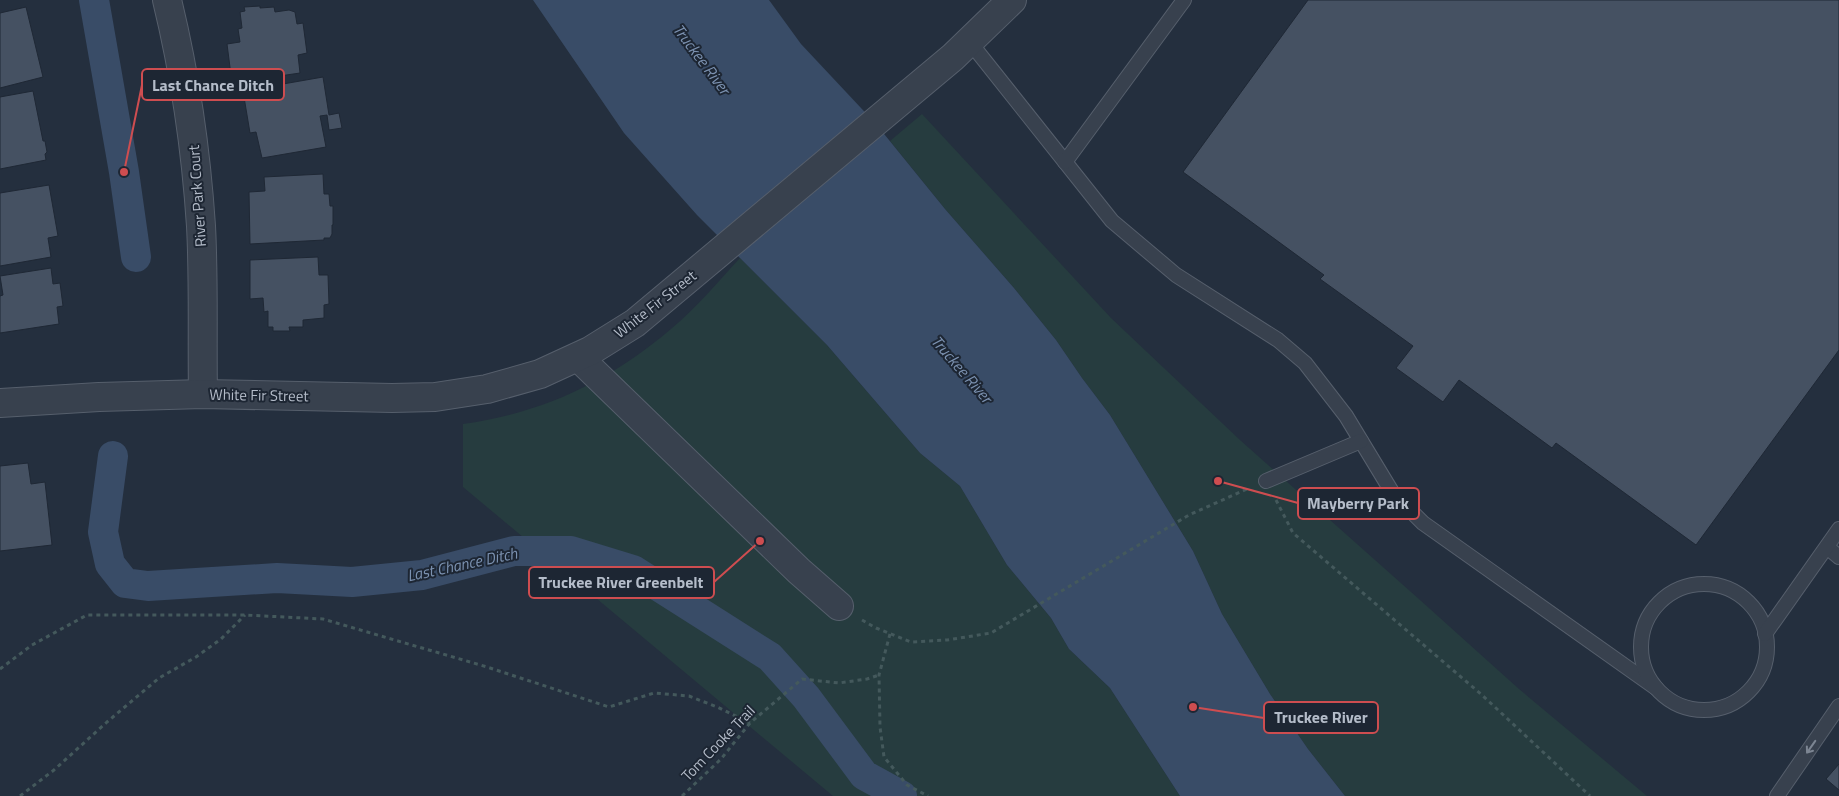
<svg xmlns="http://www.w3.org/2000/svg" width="1839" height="796" font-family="'Titillium Web',sans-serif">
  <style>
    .green { fill: #263c3f }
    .water { fill: #394c67 }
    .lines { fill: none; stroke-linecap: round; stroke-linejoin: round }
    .canal { stroke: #394c67; stroke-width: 30 }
    .building { fill: #455162; stroke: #1f2835 }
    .lane-casing { stroke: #565f6c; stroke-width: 16 }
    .street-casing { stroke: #565f6c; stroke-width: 30 }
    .path { stroke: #44595c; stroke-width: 3; stroke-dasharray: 4 4; stroke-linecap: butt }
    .lane { stroke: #38414e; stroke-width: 14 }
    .street { stroke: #38414e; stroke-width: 28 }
    .oneway { stroke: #7c8592 }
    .labels { text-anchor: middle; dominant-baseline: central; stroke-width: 4; stroke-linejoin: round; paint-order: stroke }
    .street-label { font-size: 15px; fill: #b4bcc9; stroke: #1d2633 }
    .water-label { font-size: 16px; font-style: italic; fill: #7c92b1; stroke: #1d2633 }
    .leader { fill: none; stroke: #ce4d50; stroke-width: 2 }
    .callout-dot { fill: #ce4d50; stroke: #1d2633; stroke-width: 2 }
    .callout { fill: #1d2633; stroke: #ce4d50; stroke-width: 2 }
    .callout-label { font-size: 16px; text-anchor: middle; font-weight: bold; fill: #b4bcc9 }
  </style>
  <rect width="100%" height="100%" fill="#242f3e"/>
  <g class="green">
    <polygon points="922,114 1111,318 1240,440 1420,600 1519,689 1647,796 1345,796 1308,749 1270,694 1222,614 1193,551 1110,415 1082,378 1056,340 1014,288 945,209 890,141"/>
    <path d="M740,258L827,345L920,453L960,486L1007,565L1051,618L1069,649L1110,688L1180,796H833L463,487V424C543,413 610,381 671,329C696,308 718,282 740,258Z"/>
  </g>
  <polygon class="water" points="533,0 769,0 801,44 876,124 945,209 1014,288 1056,340 1082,378 1110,415 1193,551 1222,614 1270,694 1308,749 1345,796 1180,796 1110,688 1069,649 1051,618 1007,565 960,486 920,453 827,345 697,215 624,133"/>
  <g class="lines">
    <g class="canal">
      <polyline points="94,0 124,172 136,257"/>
      <polyline points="113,456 103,532 110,564 125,583 148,586 277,578 352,582 422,575 514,551 571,551 633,570 770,657 806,697 864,775 902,796"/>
    </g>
  </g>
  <g class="building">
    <polygon points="1308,0 1839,0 1839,350 1696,545 1556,443 1552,448 1459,380 1443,402 1396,368 1413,346 1320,279 1324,275 1183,172"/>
    <polygon points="260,6 260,8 274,7 275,12 289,10 295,12 297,24 303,23 307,53 298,55 300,73 232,83 227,44 240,42 238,29 242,28 240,12 245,11 244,7"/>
    <polygon points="26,7 43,77 0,88 0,13"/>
    <polygon points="323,77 329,115 339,113 342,128 329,130 327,115 320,116 326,147 262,158 256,132 250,133 243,91"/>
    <polygon points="33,91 43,141 45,141 47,152 45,154 46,160 0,169 0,97"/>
    <polygon points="323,174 324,194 329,194 330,206 333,206 333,225 332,225 332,234 330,238 324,238 324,240 250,244 249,192 265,191 264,177"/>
    <polygon points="49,185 58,236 48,238 51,257 0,266 0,193"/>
    <polygon points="318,257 319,275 328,275 329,304 324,305 324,318 303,320 303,327 289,327 290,331 273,331 273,327 268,327 268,311 264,312 263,298 250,299 250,260"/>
    <polygon points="51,268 53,284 60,283 63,306 57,307 59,324 0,333 0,296 3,295 0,276"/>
    <polygon points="28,463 31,484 45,482 52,545 0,551 0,466"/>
    <polygon points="1839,764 1839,790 1826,779"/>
  </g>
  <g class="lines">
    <defs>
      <g id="lane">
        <polyline points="969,41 1112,221 1176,275 1278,340 1305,363 1346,416 1392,492 1423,523 1656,688"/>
        <polyline points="1065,162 1184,0"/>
        <polyline points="1266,481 1361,441"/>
        <polyline points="1827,547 1839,557"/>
        <circle cx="1704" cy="647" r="63"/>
        <polyline points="1765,634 1839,529"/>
        <polyline points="1777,796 1839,706"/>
      </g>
      <g id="street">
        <path d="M167,0C185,74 196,150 201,226C204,282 202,338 203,394"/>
        <polyline points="578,357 799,571 839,606"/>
        <polyline points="0,403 99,397 203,394 392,398 435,397 487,389 540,374 590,351 635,323 953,57 1012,0"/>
      </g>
    </defs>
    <use href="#lane" class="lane-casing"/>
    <use href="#street" class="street-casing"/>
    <g class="path">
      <polyline points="1276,500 1293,533 1482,695 1590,796"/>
      <polyline points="862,620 876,628 911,642 947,640 991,633 1189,515 1247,489"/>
      <polyline points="890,634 879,675 880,727 884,757 907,785 928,796"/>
      <polyline points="0,669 32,645 87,615 245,615 323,619 487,667 609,707 654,693 689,696 717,707 750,723"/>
      <polyline points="20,796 54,770 107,722 159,678 196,657 221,639 245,615"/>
      <polyline points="682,796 721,759 750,723 802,679 839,683 867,679 879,675"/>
    </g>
    <use href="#lane" class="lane"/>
    <use href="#street" class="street"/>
  </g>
  <defs><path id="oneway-shaft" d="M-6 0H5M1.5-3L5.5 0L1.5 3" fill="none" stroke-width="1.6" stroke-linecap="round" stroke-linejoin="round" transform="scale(1.25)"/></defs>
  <use class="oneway" href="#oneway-shaft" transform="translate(1811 747) rotate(125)"/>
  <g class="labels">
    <g class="street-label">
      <text transform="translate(197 196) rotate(-94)">River Park Court</text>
      <text transform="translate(655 304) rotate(-38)">White Fir Street</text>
      <text transform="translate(259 395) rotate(1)">White Fir Street</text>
      <text transform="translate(718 743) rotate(-46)">Tom Cooke Trail</text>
    </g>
    <g class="water-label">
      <text transform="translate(702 59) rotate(53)">Truckee River</text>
      <text transform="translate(962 369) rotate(49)">Truckee River</text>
      <text transform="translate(462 564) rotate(-12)">Last Chance Ditch</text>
    </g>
  </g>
  <path class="leader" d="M124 172L142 85M1218 481L1298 503M760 541L714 582M1193 707L1264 718"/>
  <g class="callout-dot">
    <circle cx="124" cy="172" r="5"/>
    <circle cx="1218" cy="481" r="5"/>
    <circle cx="760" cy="541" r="5"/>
    <circle cx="1193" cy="707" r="5"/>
  </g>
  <g class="callout">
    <rect x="142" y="69" width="142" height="31" rx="5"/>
    <rect x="1298" y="488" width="121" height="31" rx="5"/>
    <rect x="529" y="567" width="185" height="31" rx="5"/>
    <rect x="1264" y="702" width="114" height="31" rx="5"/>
  </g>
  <g class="callout-label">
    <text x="213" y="91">Last Chance Ditch</text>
    <text x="1358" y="509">Mayberry Park</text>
    <text x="621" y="588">Truckee River Greenbelt</text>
    <text x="1321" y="723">Truckee River</text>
  </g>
</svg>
